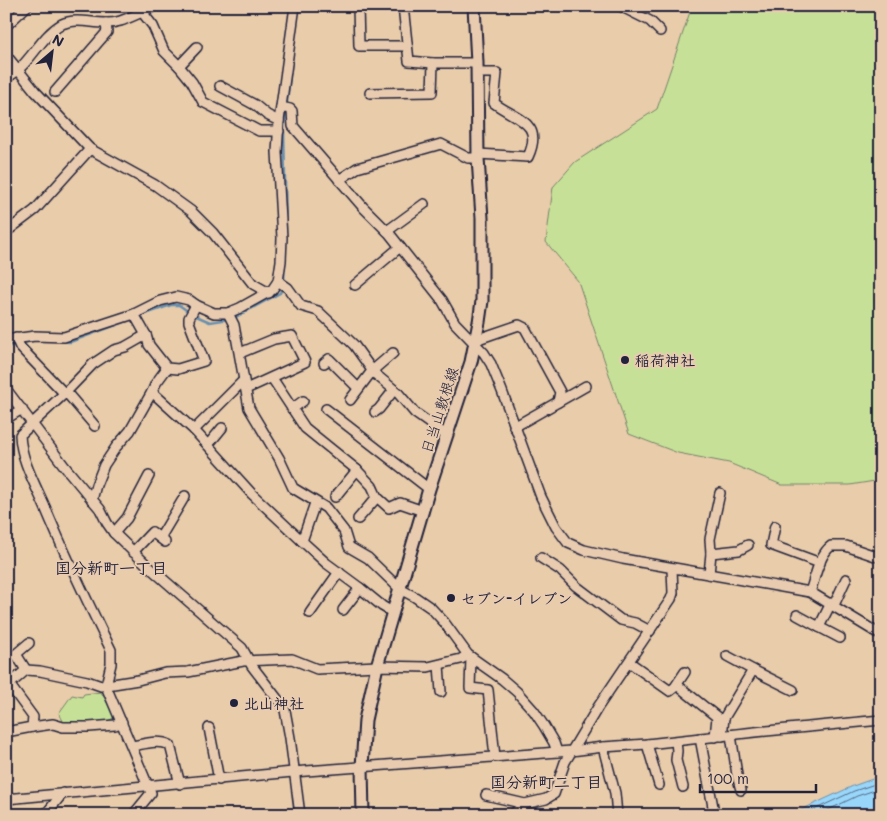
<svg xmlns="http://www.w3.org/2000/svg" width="887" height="821" font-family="Mali,'Klee One',sans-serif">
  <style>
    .green { fill: #c6e197; stroke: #748269 }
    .water { fill: #99d7fa; stroke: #698fae }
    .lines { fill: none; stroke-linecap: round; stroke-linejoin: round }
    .shore { stroke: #526a87; stroke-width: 1 }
    .stream { stroke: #698fae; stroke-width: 2.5 }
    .minor-casing { stroke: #22223b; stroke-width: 12 }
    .major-casing { stroke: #22223b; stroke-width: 15 }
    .minor { stroke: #e9ccb0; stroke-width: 9 }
    .major { stroke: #e9ccb0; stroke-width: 11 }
    .poi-dot { fill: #22223b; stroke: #e9ccb0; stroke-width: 2 }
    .labels { text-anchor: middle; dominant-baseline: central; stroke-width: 4; stroke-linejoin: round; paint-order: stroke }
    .poi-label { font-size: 15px; font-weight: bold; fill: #22223b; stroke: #e9ccb0; text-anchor: start }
    .street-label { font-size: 15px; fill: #22223b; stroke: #e9ccb0 }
    .neighbourhood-label { font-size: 16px; font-weight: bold; fill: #22223b; stroke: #e9ccb0 }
  </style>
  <rect width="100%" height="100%" fill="#e9ccaa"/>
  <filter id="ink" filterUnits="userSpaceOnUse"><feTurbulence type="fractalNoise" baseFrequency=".02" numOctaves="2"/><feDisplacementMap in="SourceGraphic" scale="10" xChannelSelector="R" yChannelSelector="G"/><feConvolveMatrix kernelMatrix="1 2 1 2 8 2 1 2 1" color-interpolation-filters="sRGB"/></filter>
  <g filter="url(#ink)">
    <g class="green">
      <polygon points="692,6 881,6 881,480 850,485 782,485 729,463 678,453 629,434 578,281 546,242 553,187 575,162 657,109"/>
      <polygon points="101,692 115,717 106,722 64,723 59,713 72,695 82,697 84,694"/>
    </g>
    <polygon class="water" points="881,776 881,807 855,815 790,815 853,786"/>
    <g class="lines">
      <g class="shore">
        <polyline points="803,815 854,791 881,782"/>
        <polyline points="818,815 857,796 881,788"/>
      </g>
      <g class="stream">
        <polyline points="284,281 286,232 284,128 294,42"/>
        <polyline points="194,315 210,322 229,319"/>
        <polyline points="140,316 171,305 179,305 189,312"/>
        <polyline points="234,318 280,293 283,286"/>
        <polyline points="57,341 70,342 127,321"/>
        <polyline points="6,347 36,340"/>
      </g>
      <defs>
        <g id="minor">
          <polyline points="155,6 142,12 153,26 164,51 179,66 197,47"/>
          <polyline points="358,6 359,46 406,46"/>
          <polyline points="403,6 409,61 433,63 477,63"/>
          <polyline points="620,6 650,21 660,31"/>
          <polyline points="6,26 27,6"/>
          <polyline points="6,55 35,91 90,149 155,185 191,211 213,233 253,284 269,293"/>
          <polyline points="179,66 192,82 203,102 259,131 279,131"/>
          <path d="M477,73H497L494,103C517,120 544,122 528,157L478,154"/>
          <path d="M6,78C30,66 39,37 62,24C75,18 91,23 105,23C118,24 130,17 142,12L139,6"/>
          <polyline points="220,86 255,105 267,115 279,121"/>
          <polyline points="55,92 107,32 106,23"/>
          <polyline points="370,93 432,92 433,63"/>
          <polyline points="281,107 290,109 292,111 293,126 363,207 389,233 442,300 455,323 484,353 491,364 502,391 541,497 556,527 568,543 584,550 623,559 810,592 881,635"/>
          <polyline points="339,180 357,168 441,144 468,158 478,158"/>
          <polyline points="387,231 424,204"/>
          <polyline points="6,232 35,210 90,149"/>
          <polyline points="278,281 288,288 301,306 318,311 354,345 374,373 398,393 415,413 446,435"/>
          <polyline points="355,285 400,247"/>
          <polyline points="228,313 234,325 249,408 279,458 293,488 326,508 344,531 349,547 368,558 400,589 415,597 431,608 444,622 468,655 502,679 517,692 534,711 544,726 554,743 557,752"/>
          <polyline points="134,314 146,335 149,345 167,368 178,369 204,361 189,322 189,318 196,305"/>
          <polyline points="16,338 20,347 65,394"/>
          <polyline points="6,340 35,336 64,337 134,314 160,301 176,297 189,300 196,305 214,313 228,313 240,308 272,290 278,281 281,261 282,238 277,152 279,121 295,6"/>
          <polyline points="474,342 481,338 519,325 525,328 560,392 558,402"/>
          <polyline points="240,353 274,339 292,336 305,362 246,389"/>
          <polyline points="324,363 329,359 358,388"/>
          <polyline points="167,368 156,383 152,392 194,430 252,494 302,541 326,563 360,588 382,606 392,612"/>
          <polyline points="272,378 305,428 357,470 372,486 377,497 389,508 400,503 423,511"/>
          <polyline points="6,389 65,467 100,509 107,523 114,533 148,566 242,648 252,666 282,705 285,710 290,738 300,815"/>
          <polyline points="66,392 95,426"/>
          <polyline points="350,400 372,371 393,353"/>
          <polyline points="292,409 303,401"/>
          <polyline points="326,409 429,489"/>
          <polyline points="375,412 379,409 394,390"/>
          <polyline points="6,419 22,409"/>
          <polyline points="514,427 586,386"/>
          <polyline points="194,430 243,381"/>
          <polyline points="208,445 222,428"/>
          <polyline points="335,497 357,470"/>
          <polyline points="92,500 96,485 104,465 116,447 130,431 152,392"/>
          <polyline points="358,519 377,497"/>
          <polyline points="775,526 771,545 820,563"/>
          <polyline points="114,533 127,518 149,476"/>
          <polyline points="160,538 185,496"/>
          <polyline points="302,541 315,503"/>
          <polyline points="133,552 152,532 165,542"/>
          <polyline points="711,553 710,539 720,493"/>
          <polyline points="541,558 560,570 576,586 621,620 635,623 650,631"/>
          <polyline points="709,574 711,553 739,550 748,545"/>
          <path d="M810,592C815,578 819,555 831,546H846L881,558"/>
          <polyline points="831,603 819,627 840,638"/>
          <polyline points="834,605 846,579"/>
          <polyline points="343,610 360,588"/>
          <polyline points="310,613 339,572"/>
          <polyline points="797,615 819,627"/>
          <polyline points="471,657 470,688 488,690 495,757"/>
          <polyline points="629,662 670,691 675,687 685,672"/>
          <polyline points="439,665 441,692"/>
          <polyline points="26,670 16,654 29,643"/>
          <polyline points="753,670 793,690"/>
          <polyline points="10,684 26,670 40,671 87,681 101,686 138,680 165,673 188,672 243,661 292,659 317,669 377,666 428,667 461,659 468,655"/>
          <polyline points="677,685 717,717 715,737"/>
          <polyline points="32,727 53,724 63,727 89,727 115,725 122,722"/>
          <polyline points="209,728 219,780"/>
          <polyline points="6,732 32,727 33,717 6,680"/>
          <polyline points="731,735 737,775 741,790"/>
          <polyline points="722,736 724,718 753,670 727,656"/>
          <polyline points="700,738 714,812"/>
          <polyline points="676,741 677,751 676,760 683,787"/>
          <polyline points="647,744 659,785"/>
          <path d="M132,746C144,744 158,739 170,745L180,784"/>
          <polyline points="603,747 615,793 617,815"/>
          <polyline points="486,795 525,804"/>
          <polyline points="6,799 293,772 571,751 603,747 647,744 755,732 881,720"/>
          <polyline points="45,815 63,793"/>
          <path d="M133,815L151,793L108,691L106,685L111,664V650C88,603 65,555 45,507C35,484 21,460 20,435L66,392L93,364L114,350L125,347L146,335"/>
          <polyline points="512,815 525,804 546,799 554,794 565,762 598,707 671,599 673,593 672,569"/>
        </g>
        <polyline id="major" points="363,815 362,767 365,720 377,666 429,489 471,362 479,322 482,301 482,218 478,158 477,63 474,6"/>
      </defs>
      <use href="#minor" class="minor-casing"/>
      <use href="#major" class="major-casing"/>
      <use href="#minor" class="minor"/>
      <use href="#major" class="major"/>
    </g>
  </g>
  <g class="poi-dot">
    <circle cx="625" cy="360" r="5"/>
    <circle cx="451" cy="598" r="5"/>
    <circle cx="234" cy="703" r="5"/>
  </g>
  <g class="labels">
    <g class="poi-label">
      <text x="635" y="360">稲荷神社</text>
      <text x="461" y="598">セブン-イレブン</text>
      <text x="244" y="703">北山神社</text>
    </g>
    <g class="street-label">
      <text transform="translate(439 410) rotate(-72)">日当山敷根線</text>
    </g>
    <g class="neighbourhood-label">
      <text x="111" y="567">国分新町一丁目</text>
      <text x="546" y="781">国分新町二丁目</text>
    </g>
  </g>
  <rect width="887" height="821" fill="none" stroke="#e9ccb0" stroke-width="25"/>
  <rect x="12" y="12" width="862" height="796" fill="none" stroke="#22223b" stroke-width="2" filter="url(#ink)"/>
  <g transform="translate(52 52) rotate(28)" stroke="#e9ccb0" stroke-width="4" paint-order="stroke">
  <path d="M0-4L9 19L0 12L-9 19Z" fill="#22223b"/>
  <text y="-8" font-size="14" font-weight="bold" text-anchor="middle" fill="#22223b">N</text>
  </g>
  <path d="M700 784v8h116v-8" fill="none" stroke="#22223b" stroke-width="2.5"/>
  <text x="707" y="784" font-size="15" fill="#22223b" stroke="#e9ccb0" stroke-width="4" paint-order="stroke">100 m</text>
</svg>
